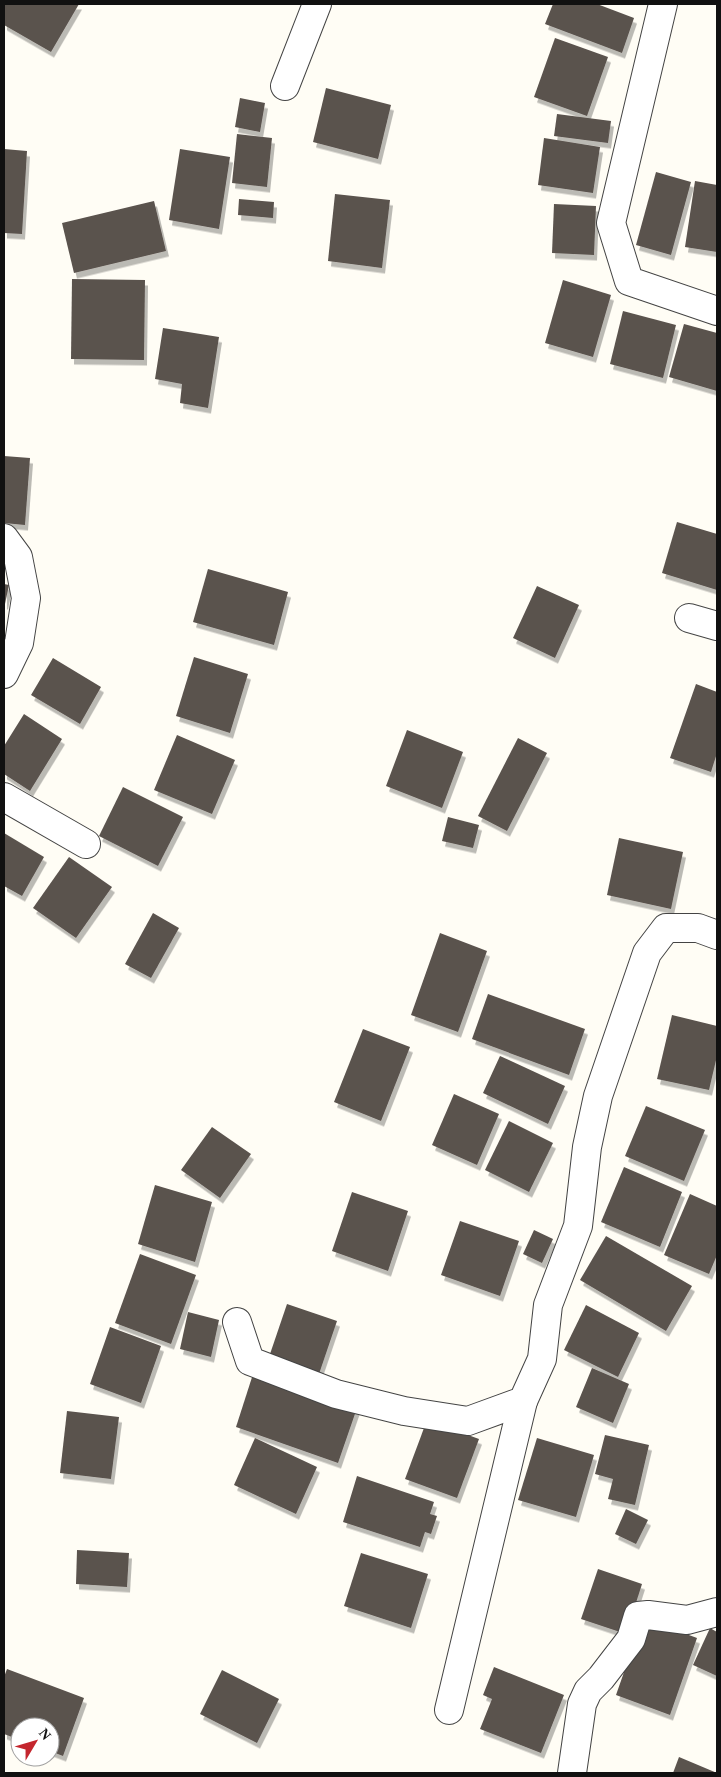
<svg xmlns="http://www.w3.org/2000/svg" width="721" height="1777" font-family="'Times New Roman',serif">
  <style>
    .building { fill: #5a524d; filter: url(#shadow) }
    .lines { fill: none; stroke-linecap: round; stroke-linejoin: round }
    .minor-casing { stroke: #444; stroke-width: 30 }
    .minor { stroke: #fff; stroke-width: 28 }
  </style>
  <defs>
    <filter id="shadow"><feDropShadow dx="3" dy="5.5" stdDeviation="0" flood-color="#0004"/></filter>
  </defs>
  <rect width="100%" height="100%" fill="#fffdf5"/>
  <g class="building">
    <polygon points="4,4 79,4 51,52 4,25"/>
    <polygon points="553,4 597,4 634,18 622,53 545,24"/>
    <polygon points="555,38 608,57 587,116 534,97"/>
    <polygon points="326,88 391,105 378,159 313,142"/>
    <polygon points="240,98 265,103 260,132 235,127"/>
    <polygon points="557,114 611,121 608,143 554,136"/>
    <polygon points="237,134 272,138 267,187 232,183"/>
    <polygon points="544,138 600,147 593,193 538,185"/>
    <polygon points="4,149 27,151 22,234 4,233"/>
    <polygon points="180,149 230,157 219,229 169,220"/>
    <polygon points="656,172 691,182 671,255 636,245"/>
    <polygon points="695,181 717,185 717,252 685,247"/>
    <polygon points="335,194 390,200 382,268 328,261"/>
    <polygon points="239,199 274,202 273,218 238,215"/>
    <polygon points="154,201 166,251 74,273 62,223"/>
    <polygon points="554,204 596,206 594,255 552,253"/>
    <polygon points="72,279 145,280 144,360 71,359"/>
    <polygon points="563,280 611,295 593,357 545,343"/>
    <polygon points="623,311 676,325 663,378 610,364"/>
    <polygon points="684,324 717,333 717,391 669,377"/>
    <polygon points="163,328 219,337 208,408 180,403 182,384 155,379"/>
    <polygon points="4,456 30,458 25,525 4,523"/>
    <polygon points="677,522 717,534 717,590 662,573"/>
    <polygon points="208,569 288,592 274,645 193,622"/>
    <polygon points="4,584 9,585 5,604 4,604"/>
    <polygon points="537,586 579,605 555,658 513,638"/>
    <polygon points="194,657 248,674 230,733 176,716"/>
    <polygon points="53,658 101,687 80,724 31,695"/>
    <polygon points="696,684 717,692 717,753 711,772 670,758"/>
    <polygon points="24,714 62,739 30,791 4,774 4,746"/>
    <polygon points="407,730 463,752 442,808 386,786"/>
    <polygon points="177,735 235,760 212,814 154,790"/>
    <polygon points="518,738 547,753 507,831 478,816"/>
    <polygon points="123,787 183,817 158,866 99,836"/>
    <polygon points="448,817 479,825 473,848 442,841"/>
    <polygon points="4,833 44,857 22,896 4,886"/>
    <polygon points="619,838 683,852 671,909 607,895"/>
    <polygon points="69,857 112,887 76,938 33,908"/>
    <polygon points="153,913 179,928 151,978 125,964"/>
    <polygon points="440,933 487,951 458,1032 411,1015"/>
    <polygon points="488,994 585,1029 569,1075 472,1039"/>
    <polygon points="672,1015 717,1026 717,1056 709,1090 657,1079"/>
    <polygon points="363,1029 410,1047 381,1121 334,1102"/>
    <polygon points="500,1056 565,1086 548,1124 483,1093"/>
    <polygon points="454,1094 499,1114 477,1165 432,1145"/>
    <polygon points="646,1106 705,1130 684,1181 625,1156"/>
    <polygon points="509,1121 553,1143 529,1192 485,1170"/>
    <polygon points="212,1127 251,1154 220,1198 181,1170"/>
    <polygon points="624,1167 682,1192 660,1247 601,1222"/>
    <polygon points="155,1185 212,1202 195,1262 138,1244"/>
    <polygon points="352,1192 408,1211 388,1271 332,1251"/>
    <polygon points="690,1194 717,1206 717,1255 709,1274 664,1255"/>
    <polygon points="460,1221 519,1241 500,1296 441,1275"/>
    <polygon points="534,1230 553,1239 542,1263 523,1254"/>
    <polygon points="606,1236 692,1286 666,1331 580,1280"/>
    <polygon points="140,1254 196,1275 171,1344 115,1323"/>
    <polygon points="287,1304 337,1321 319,1374 269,1357"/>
    <polygon points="586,1305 639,1333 618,1377 564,1350"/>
    <polygon points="188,1312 219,1320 211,1357 180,1349"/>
    <polygon points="110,1327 161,1346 141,1403 90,1384"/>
    <polygon points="592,1368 629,1384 613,1423 576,1407"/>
    <polygon points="254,1371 357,1408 338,1463 236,1427"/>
    <polygon points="67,1411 119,1417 111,1479 60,1473"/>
    <polygon points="427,1420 479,1439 457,1498 405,1479"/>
    <polygon points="605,1435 649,1445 635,1505 608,1499 613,1479 595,1474"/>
    <polygon points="255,1438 317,1467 296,1514 234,1485"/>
    <polygon points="537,1438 594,1455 576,1517 518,1500"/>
    <polygon points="357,1476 434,1502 430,1514 437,1516 431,1534 425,1532 420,1547 343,1522"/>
    <polygon points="626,1509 648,1520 636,1544 615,1534"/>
    <polygon points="77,1550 129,1553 127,1587 76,1584"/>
    <polygon points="361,1553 428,1574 411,1628 344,1606"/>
    <polygon points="598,1569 642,1584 626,1634 581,1619"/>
    <polygon points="643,1618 697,1638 670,1715 616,1695"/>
    <polygon points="710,1628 717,1632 717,1676 693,1665"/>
    <polygon points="494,1667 564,1695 541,1753 480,1729 492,1699 483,1695"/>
    <polygon points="7,1669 84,1698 63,1756 50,1751 50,1727 20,1727 20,1740 4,1734 4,1677"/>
    <polygon points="222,1670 279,1699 257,1743 200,1714"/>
    <polygon points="679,1757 717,1773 673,1773"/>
  </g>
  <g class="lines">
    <defs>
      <g id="minor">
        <polyline points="663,4 611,223 629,281 717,311"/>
        <polyline points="285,86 317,4"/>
        <polyline points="4,538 18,557 26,598 19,643 4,674"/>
        <polyline points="689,618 717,626"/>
        <polyline points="4,797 86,844"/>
        <polyline points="237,1322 250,1361 336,1394 404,1411 468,1421 523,1401 542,1359 548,1305 578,1226 587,1147 598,1096 647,953 666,928 698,928 717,935"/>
        <polyline points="449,1710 523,1401"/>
        <polyline points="572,1773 582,1704 588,1691 601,1678 631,1639 638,1616 648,1615 687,1620 717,1612"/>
      </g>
    </defs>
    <use href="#minor" class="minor-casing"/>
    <use href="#minor" class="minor"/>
  </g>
  <rect width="721" height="1777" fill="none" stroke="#111111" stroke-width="10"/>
  <g transform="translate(35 1742) rotate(52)"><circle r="24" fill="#ffffff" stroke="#a0a0a0"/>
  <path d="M0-4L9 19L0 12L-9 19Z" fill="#c4262e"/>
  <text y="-8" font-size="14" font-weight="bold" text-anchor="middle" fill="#111111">N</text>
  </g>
</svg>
